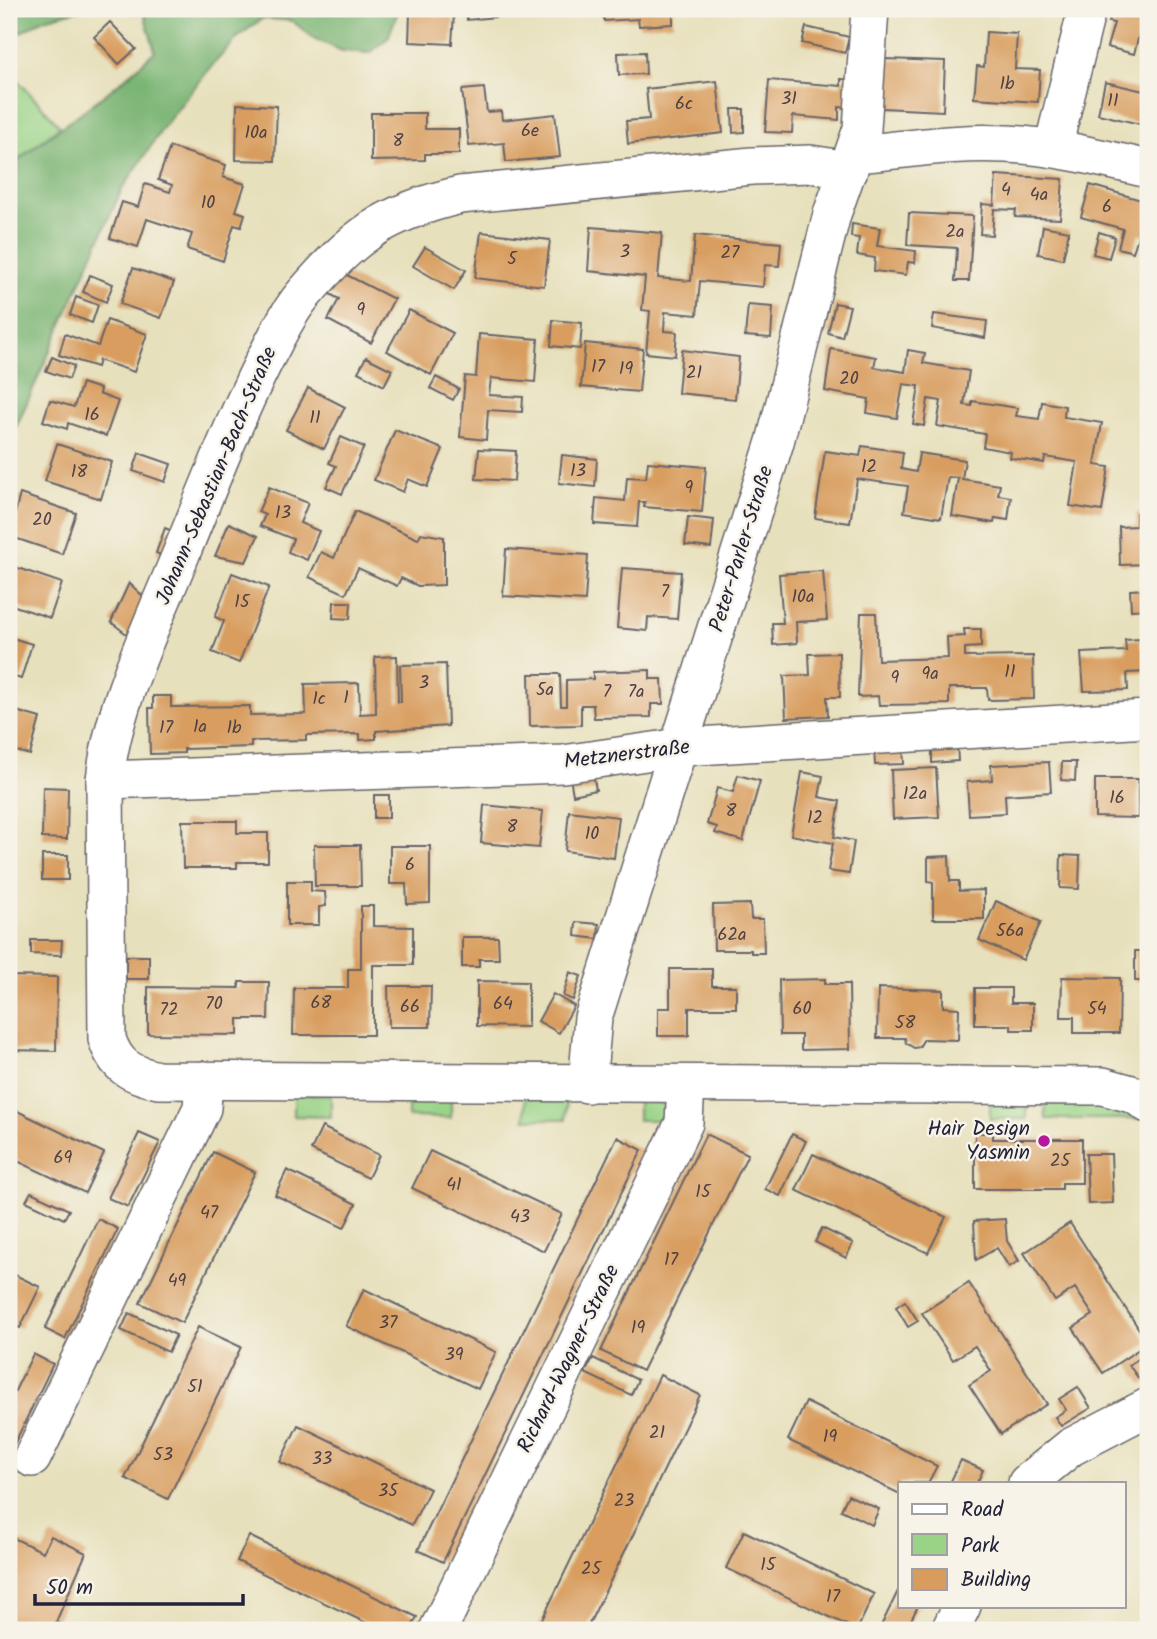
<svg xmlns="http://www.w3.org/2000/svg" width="1157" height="1639" font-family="Kalam,sans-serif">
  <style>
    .green { fill: #98d386; stroke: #5d7a60; stroke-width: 2 }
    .forest { fill: #7ab573; stroke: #4e6c57; stroke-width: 2 }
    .building { fill: #d89d5e }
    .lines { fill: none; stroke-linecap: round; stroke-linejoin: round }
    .minor-casing { stroke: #676468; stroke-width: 40 }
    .minor { stroke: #fff; stroke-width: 37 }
    .poi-dot { fill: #b5179e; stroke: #f7f3e8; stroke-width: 2.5 }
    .labels { text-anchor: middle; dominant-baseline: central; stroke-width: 5; stroke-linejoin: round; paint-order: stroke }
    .number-label { font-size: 18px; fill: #504144 }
    .street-label { font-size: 21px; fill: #22223b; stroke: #f7f3e8 }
    .poi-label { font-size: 21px; fill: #22223b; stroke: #f7f3e8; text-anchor: end }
  </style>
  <rect width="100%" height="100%" fill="#f7f3e8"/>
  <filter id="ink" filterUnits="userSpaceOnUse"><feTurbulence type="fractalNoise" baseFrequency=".0143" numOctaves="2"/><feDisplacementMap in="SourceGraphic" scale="14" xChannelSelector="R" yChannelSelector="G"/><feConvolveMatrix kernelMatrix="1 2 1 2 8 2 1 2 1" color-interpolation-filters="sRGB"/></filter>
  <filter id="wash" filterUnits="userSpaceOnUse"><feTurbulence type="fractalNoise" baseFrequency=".00686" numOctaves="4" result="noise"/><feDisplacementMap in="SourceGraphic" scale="28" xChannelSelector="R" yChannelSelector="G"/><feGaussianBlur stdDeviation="1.57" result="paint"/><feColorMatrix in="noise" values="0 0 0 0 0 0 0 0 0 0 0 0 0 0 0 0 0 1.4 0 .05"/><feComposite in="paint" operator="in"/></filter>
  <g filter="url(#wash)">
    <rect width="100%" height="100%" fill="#e7e0bc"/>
    <g class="green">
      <polygon points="9,71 60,126 9,167"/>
      <polygon points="294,1095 331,1095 331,1117 294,1116"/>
      <polygon points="408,1096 451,1096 451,1118 408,1117"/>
      <polygon points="525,1097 567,1097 566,1119 525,1119"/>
      <rect x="990" y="1097" width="37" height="22"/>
      <polygon points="1045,1097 1119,1104 1138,1119 1046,1119"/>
      <path d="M638,1098C657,1100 665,1100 671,1120H638Z"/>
    </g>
    <g class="forest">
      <polygon points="9,9 83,9 44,19 9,39"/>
      <path d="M107,9H399L388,38L370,53L342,51L315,39L292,21L263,18L239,36L209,69L165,125L121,191L9,443V167C58,128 110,95 155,51L144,14Z"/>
    </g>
    <g id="blocks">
      <g class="building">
        <polygon points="466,9 494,9 495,17 467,20"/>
        <polygon points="603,9 673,9 673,24 639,26 638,19 604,21"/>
        <polygon points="1113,9 1148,9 1148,33 1140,31 1134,54 1107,47 1114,23 1109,22"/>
        <polygon points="410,12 454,14 452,44 409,42"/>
        <polygon points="110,22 136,49 119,64 94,37"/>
        <polygon points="806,27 849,37 845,53 802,43"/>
        <polygon points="986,32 1017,34 1015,69 1040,70 1038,102 974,98 977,66 984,67"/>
        <polygon points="645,52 646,74 619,75 618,53"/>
        <polygon points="884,59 945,61 943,111 882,108"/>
        <polygon points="841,79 854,80 852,108 839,107 839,120 793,116 792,133 765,132 769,80 841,86"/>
        <polygon points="717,81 723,133 628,144 626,121 649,119 646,89"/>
        <polygon points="1105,82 1148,92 1148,126 1098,114"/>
        <polygon points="484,88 487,112 501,111 502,120 555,114 560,157 506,162 504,143 469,146 462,90"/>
        <polygon points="237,104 277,106 275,161 236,160"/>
        <polygon points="732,109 744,109 744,132 733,133"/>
        <polygon points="371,113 425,113 425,129 459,129 459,154 425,154 425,160 371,161"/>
        <polygon points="170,147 226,165 223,177 245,184 236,211 245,214 241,227 234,225 223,261 187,249 192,234 147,219 138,247 110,238 122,202 138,207 145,184 170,192 172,185 158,180"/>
        <polygon points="996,175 1063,179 1060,219 1015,217 1016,210 994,209 992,235 980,234 982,204 994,205"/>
        <polygon points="1090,185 1148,202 1148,237 1139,234 1133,252 1118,248 1123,229 1081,217"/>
        <polygon points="909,213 973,216 969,281 955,281 957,248 907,245"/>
        <polygon points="852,224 880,228 877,246 916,251 915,263 908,262 906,275 874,271 875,258 857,255 859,238 851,237"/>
        <polygon points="1043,226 1069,231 1063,259 1038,254"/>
        <polygon points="591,227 662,233 658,278 691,281 695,235 781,243 779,266 765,265 763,287 700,281 697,315 665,312 664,331 677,332 675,356 646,353 650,311 642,310 645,277 588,271"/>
        <polygon points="481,232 550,240 544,286 475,278"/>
        <polygon points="1099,232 1115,237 1109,258 1093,254"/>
        <polygon points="425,247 466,270 454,290 413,266"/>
        <polygon points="133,268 174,282 161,318 120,304"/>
        <polygon points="339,271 394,299 371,343 328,320 339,299 328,293"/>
        <polygon points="90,275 113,284 106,302 83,292"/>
        <polygon points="76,297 98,305 92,323 70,315"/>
        <polygon points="835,303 850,306 842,337 828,333"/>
        <polygon points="748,305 773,307 771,338 745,336"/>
        <polygon points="409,310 453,333 431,375 387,351"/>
        <polygon points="934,314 987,321 985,338 932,328"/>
        <polygon points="107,320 147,334 134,372 99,360 97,367 59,355 65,334 98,346"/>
        <polygon points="553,320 582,323 580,349 551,346"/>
        <polygon points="479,334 538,339 535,382 491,378 489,395 523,397 522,412 488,410 486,440 460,437 465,376 476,377"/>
        <polygon points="585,343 643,349 639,392 581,387"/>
        <polygon points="831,349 876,357 874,367 905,372 908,350 925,353 923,363 969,371 964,405 972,406 972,401 1018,408 1016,416 1039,419 1042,402 1065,406 1064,417 1102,423 1095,465 1109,467 1102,511 1070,506 1077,462 1045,457 1044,463 1032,461 1010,458 1011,452 983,447 985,434 937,426 941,401 928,399 924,426 913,424 919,386 903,384 897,418 867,413 869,399 825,391"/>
        <polygon points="682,350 739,357 735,399 678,393"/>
        <polygon points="52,357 74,366 69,379 46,371"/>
        <polygon points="366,357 392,370 384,386 358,372"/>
        <polygon points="436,377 459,389 453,400 430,388"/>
        <polygon points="82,383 100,389 99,394 118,401 106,436 68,423 67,429 43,421 50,400 74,407"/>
        <polygon points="308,388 345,407 324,449 286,430"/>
        <polygon points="395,430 443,449 427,487 408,479 403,492 374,480"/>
        <polygon points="341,437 364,447 342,494 326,487 336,466 329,463"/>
        <polygon points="57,444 112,462 101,499 45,481"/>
        <polygon points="862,446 903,452 901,469 916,472 919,453 965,460 962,479 1000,485 998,495 1011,497 1008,520 995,518 994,523 952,516 958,478 948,477 941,518 904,512 908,486 857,479 850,523 815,518 825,451 860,456"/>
        <polygon points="479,449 516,451 514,481 476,479"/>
        <polygon points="139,453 171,464 165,482 133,471"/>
        <polygon points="562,455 597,459 595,487 559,483"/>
        <polygon points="648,462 706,467 702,512 644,507 645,502 639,502 637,527 594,524 596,498 625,501 627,477 646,478"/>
        <polygon points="269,487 308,503 300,523 319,531 307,560 288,552 293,539 260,526 265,515 258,512"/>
        <polygon points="20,494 76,513 62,554 9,536"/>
        <polygon points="355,511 418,539 421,533 444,537 444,585 418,586 401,578 397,586 358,568 346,594 309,577 321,552 334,558"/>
        <polygon points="1148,512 1148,564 1120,565 1119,527 1136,526 1136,513"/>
        <polygon points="688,517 714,520 711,548 685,545"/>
        <polygon points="229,523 258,536 246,562 215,556"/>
        <polygon points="165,528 176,533 167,558 156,553"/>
        <polygon points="506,549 588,555 585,601 503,596"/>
        <polygon points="9,565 62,583 50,618 9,604"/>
        <polygon points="622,568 681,572 677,619 648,617 647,631 617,628"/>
        <polygon points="823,571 827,620 796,622 797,643 773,645 772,623 783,623 779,574"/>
        <polygon points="232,573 269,587 239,663 212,652 224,621 215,617"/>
        <polygon points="129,583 146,599 129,636 111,622"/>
        <polygon points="1148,589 1148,609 1131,610 1130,590"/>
        <polygon points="334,602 351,602 350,619 333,618"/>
        <polygon points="861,613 876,613 878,660 948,658 947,637 965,636 964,629 981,629 981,647 965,648 965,657 1033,656 1034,699 988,700 987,688 949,688 949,704 879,705 878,696 858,697"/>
        <polygon points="9,637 32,644 21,679 9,675"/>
        <polygon points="1140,639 1141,648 1148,647 1148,672 1127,673 1128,690 1084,691 1081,653 1126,651 1125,640"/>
        <polygon points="839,653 840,697 827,697 828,716 786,718 784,676 810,675 809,654"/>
        <polygon points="397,656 398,702 401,702 400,665 446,664 448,726 376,731 376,739 360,740 360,734 306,735 306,740 251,741 251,747 184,749 184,753 150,754 149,708 153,708 153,696 171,696 171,707 250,706 250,715 306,714 305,684 359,683 360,714 376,713 375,657"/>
        <polygon points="650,670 650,679 662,679 663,704 651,704 651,717 594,718 593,705 581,705 581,725 530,726 529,674 560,674 561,706 566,706 566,680 593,679 593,672"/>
        <polygon points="9,709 40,718 30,755 9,749"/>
        <polygon points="957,743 958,761 932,763 932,744"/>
        <polygon points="903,745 904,764 875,765 874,747"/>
        <polygon points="1049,762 1051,792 1005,795 1006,813 969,815 967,782 992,780 991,765"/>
        <polygon points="1062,762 1076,762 1075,781 1061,780"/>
        <polygon points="936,768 939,817 893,819 891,770"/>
        <polygon points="802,772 823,776 819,797 840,801 834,837 854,841 849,874 828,871 833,843 791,835"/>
        <polygon points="593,774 596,790 573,795 570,777"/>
        <polygon points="738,775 760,781 743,841 715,833 717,827 707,824 717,788 733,792"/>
        <polygon points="1095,779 1138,779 1138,818 1095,817"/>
        <polygon points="43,787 68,788 67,839 42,838"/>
        <rect x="374" y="795" width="15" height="23"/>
        <polygon points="484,805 543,811 539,848 481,843"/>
        <polygon points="569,811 619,817 614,858 565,851"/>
        <polygon points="182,821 237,821 237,833 268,833 268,862 237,862 237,868 183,868"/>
        <polygon points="314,845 360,845 361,886 315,886"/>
        <polygon points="390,846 430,846 430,903 407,904 406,884 390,884"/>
        <rect x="42" y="855" width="26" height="25"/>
        <polygon points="1061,855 1080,856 1079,889 1060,888"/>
        <polygon points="949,856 950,881 959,881 959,891 984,890 984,919 933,919 933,882 928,881 928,857"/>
        <polygon points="287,881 311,881 311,891 325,892 326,906 319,907 319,925 287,925"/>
        <polygon points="996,901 1041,922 1023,960 979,940"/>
        <polygon points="750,904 751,919 763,919 764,953 751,953 751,950 714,950 713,905"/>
        <polygon points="361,906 373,906 373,926 413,927 413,965 373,965 373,1035 293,1035 294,988 348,988 348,969 361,969"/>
        <polygon points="576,922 599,924 598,939 575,936"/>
        <polygon points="462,937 498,937 499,959 479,959 479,967 462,967"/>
        <polygon points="31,940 62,940 61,955 31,954"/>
        <rect x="1135" y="951" width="12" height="30"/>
        <rect x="126" y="956" width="23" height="23"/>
        <polygon points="670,969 712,969 712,986 736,986 736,1008 689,1008 689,1036 658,1036 658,1008 670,1008"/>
        <polygon points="570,972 581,976 573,1000 563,996"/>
        <polygon points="9,976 57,977 56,1051 9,1050"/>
        <polygon points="1062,977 1120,978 1119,1033 1074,1033 1074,1017 1061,1017"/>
        <polygon points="825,979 825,984 849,984 850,1049 801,1050 801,1035 780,1035 779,980"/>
        <polygon points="477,981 528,982 528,1027 477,1026"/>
        <polygon points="239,982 269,982 268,1019 238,1019 238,1035 148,1034 148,987 239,988"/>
        <polygon points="388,986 431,986 430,1027 389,1027"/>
        <polygon points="878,988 943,990 943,1007 959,1008 958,1040 924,1039 919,1047 914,1048 906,1043 905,1038 877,1038"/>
        <polygon points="975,988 1011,988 1011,1003 1033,1003 1033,1030 1011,1030 1011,1025 975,1025"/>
        <polygon points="553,994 574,1006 559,1033 538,1021"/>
        <polygon points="9,1107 104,1153 85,1193 9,1157"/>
        <polygon points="322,1127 379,1155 368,1178 311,1150"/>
        <polygon points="139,1133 160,1142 128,1207 108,1198"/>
        <polygon points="975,1133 993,1133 993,1139 1082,1139 1082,1183 1062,1183 1062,1189 975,1189"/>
        <polygon points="706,1134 748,1154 642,1371 601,1351"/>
        <polygon points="792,1134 806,1141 780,1196 765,1189"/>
        <polygon points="617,1137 642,1150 443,1562 418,1550"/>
        <polygon points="430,1151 562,1214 544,1251 412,1188"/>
        <polygon points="213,1152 255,1172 182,1323 140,1303"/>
        <polygon points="813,1154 946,1217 928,1253 796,1190"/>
        <polygon points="1086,1154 1111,1154 1113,1203 1088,1204"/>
        <polygon points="287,1170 356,1204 344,1228 275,1195"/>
        <polygon points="31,1192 69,1210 64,1219 26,1201"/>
        <polygon points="98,1219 118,1229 65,1339 45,1329"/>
        <polygon points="1005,1219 1007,1241 1019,1261 1009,1267 997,1248 976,1260 974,1221"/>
        <polygon points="1070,1223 1148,1343 1103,1373 1073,1328 1093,1315 1075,1288 1055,1301 1024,1253"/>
        <polygon points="822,1228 853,1243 846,1258 815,1242"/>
        <polygon points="9,1272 40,1287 20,1328 9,1323"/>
        <polygon points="969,1283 1047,1404 1001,1434 969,1385 991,1371 975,1346 953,1360 922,1313"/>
        <polygon points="364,1289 496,1352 478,1389 346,1326"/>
        <polygon points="905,1301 918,1321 908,1327 896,1307"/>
        <polygon points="129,1313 176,1335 168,1352 121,1330"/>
        <polygon points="198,1327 241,1347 168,1499 125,1478"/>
        <polygon points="1148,1352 1148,1382 1143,1385 1129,1365"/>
        <polygon points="33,1354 53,1364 9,1455 9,1403"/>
        <polygon points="593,1358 638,1380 631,1395 585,1373"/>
        <polygon points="660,1375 700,1395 632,1537 586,1630 537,1630"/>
        <polygon points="1078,1387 1091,1408 1061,1426 1055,1417 1066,1410 1059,1399"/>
        <polygon points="806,1402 937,1466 928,1483 900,1483 900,1494 788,1440"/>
        <polygon points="298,1425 430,1489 412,1525 280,1462"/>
        <polygon points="961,1460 983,1470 977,1483 950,1483"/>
        <polygon points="848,1495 879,1509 872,1525 841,1510"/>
        <polygon points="744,1531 874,1594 857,1630 726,1568"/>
        <polygon points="9,1536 43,1552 51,1536 86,1553 56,1622 60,1624 57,1630 9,1630"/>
        <polygon points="249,1536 417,1617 410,1630 381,1630 237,1561"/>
        <polygon points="900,1587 900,1606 918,1606 906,1630 879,1630"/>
      </g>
    </g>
  </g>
  <g filter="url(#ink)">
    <use href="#blocks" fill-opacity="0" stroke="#676468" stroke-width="2"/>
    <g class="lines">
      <defs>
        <g id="minor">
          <polyline points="1053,148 1087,9"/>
          <path d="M856,154C905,150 956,141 1006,144C1054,146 1101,158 1148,169"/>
          <path d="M849,170L810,164L752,166L460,195C382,214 355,235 303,295C287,314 277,337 265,359C234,421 209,485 183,549C155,619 112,706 105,780L107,1039C116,1066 130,1074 158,1080L1103,1086L1135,1095L1148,1104"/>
          <polyline points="105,780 563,764 681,747 1148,719"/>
          <polyline points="587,1084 593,1018 775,442 832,214 862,129 870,9"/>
          <polyline points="32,1458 202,1108 204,1080"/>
          <polyline points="1027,1483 1071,1447 1148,1407"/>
          <polyline points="438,1630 684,1123 686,1084"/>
          <polyline points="950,1630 962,1606"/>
        </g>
      </defs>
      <use href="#minor" class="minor-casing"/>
      <use href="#minor" class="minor"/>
    </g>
  </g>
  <circle class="poi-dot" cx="1044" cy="1141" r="7"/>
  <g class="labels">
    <g class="number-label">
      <text x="1007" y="84">1b</text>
      <text x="789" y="99">31</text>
      <text x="1113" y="101">11</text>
      <text x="684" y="104">6c</text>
      <text x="530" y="131">6e</text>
      <text x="256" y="133">10a</text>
      <text x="398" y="141">8</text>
      <text x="1006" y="190">4</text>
      <text x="1039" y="195">4a</text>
      <text x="208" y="203">10</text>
      <text x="1107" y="207">6</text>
      <text x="955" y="232">2a</text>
      <text x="625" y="252">3</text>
      <text x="730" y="253">27</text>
      <text x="512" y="259">5</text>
      <text x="361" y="310">9</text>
      <text x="598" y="367">17</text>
      <text x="626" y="369">19</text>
      <text x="694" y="373">21</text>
      <text x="849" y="379">20</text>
      <text x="92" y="415">16</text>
      <text x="315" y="418">11</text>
      <text x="869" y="467">12</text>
      <text x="578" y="471">13</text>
      <text x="79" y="472">18</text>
      <text x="689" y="488">9</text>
      <text x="283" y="513">13</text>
      <text x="42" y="520">20</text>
      <text x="665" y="592">7</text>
      <text x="803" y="597">10a</text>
      <text x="242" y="602">15</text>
      <text x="1010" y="672">11</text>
      <text x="930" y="674">9a</text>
      <text x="895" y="678">9</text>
      <text x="424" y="683">3</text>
      <text x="545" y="690">5a</text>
      <text x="607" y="692">7</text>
      <text x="636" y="692">7a</text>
      <text x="346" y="698">1</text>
      <text x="319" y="699">1c</text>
      <text x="200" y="727">1a</text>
      <text x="166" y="728">17</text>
      <text x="234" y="728">1b</text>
      <text x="915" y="794">12a</text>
      <text x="1117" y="798">16</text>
      <text x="731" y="811">8</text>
      <text x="815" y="818">12</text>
      <text x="512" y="827">8</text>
      <text x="592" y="834">10</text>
      <text x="410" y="865">6</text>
      <text x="1010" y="931">56a</text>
      <text x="732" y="935">62a</text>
      <text x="321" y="1003">68</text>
      <text x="214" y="1004">70</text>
      <text x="503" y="1004">64</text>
      <text x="410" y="1007">66</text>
      <text x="802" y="1009">60</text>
      <text x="1097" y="1009">54</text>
      <text x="169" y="1010">72</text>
      <text x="905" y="1023">58</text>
      <text x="63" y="1158">69</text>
      <text x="1060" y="1161">25</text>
      <text x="454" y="1185">41</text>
      <text x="703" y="1192">15</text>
      <text x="209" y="1213">47</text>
      <text x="520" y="1217">43</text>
      <text x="671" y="1260">17</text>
      <text x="177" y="1281">49</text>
      <text x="388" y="1323">37</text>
      <text x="638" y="1328">19</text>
      <text x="454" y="1355">39</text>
      <text x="195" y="1387">51</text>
      <text x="657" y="1433">21</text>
      <text x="830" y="1437">19</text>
      <text x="163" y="1455">53</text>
      <text x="322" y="1459">33</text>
      <text x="388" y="1491">35</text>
      <text x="624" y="1501">23</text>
      <text x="768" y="1565">15</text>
      <text x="591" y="1569">25</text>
      <text x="833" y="1597">17</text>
    </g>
    <g class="street-label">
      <text transform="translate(217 476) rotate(-67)">Johann-Sebastian-Bach-Straße</text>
      <text transform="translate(742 549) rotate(-73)">Peter-Parler-Straße</text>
      <text transform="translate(627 755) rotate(-7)">Metznerstraße</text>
      <text transform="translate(569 1359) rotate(-64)">Richard-Wagner-Straße</text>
    </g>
    <g class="poi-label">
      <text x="1030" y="1129">Hair Design<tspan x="1030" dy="24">Yasmin</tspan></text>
    </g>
  </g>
  <rect width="1157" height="1639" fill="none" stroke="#f7f3e8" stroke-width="35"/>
  <rect x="898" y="1482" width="228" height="126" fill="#f7f3e8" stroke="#a29fa3" stroke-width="2"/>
  <rect x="912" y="1504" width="35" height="10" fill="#ffffff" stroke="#a29fa3" stroke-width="2"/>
  <text x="961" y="1516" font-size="21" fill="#22223b">Road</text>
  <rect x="912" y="1534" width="35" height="21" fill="#98d386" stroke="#a29fa3" stroke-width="2"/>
  <text x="961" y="1552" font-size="21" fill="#22223b">Park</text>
  <rect x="912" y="1569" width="35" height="21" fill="#d89d5e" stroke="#a29fa3" stroke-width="2"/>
  <text x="961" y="1586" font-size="21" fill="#22223b">Building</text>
  <path d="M35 1594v10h208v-10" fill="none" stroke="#22223b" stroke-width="3.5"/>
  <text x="46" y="1594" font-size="21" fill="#22223b" stroke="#f7f3e8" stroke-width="5" paint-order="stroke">50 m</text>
</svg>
